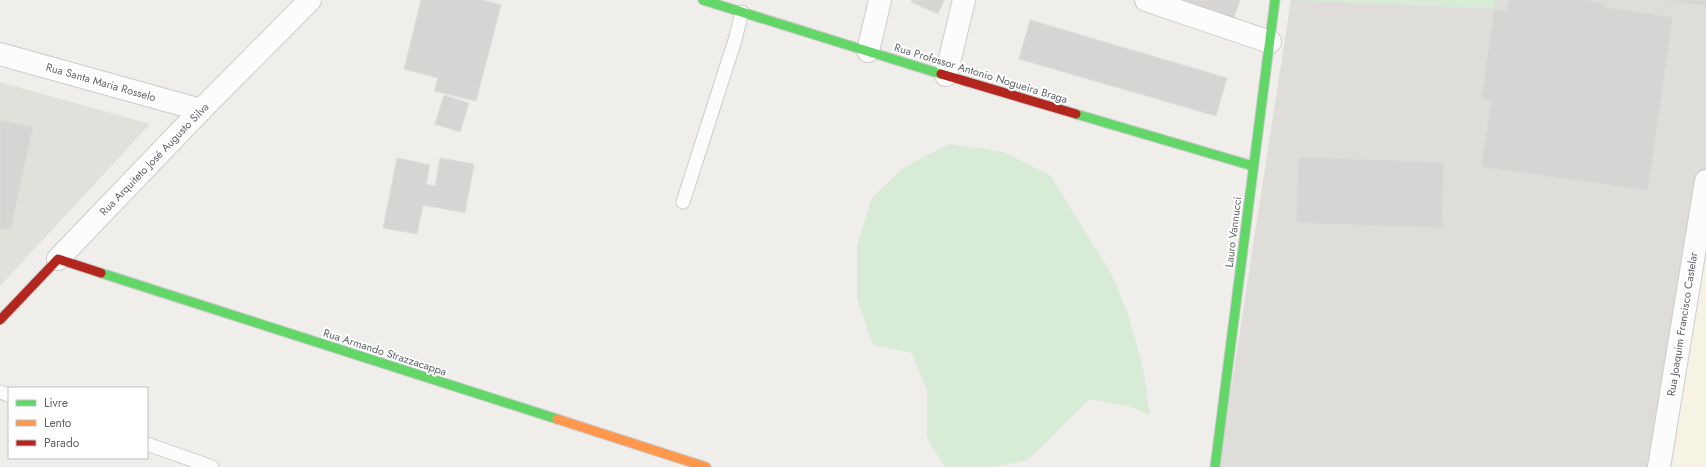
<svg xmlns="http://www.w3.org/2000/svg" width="1706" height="467" font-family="Jost,sans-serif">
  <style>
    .commercial { fill: #f7f3e4 }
    .industrial { fill: #dfddda }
    .education { fill: #e2e0da }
    .green { fill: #d8ebd6 }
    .building { fill: #d6d5d3; stroke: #deddd9 }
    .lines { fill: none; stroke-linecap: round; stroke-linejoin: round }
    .lane-casing { stroke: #cbcccc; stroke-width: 15 }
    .street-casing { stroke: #cbcccc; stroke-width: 24 }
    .fast-casing { stroke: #cacacb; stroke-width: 11 }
    .slow-casing { stroke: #cacacb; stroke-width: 11 }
    .jam-casing { stroke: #cacacb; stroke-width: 11 }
    .lane { stroke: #fdfcfc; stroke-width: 13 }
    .street { stroke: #fdfcfc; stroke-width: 22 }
    .fast { stroke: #63d668; stroke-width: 9 }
    .slow { stroke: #ff974d; stroke-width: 9 }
    .jam { stroke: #b3261e; stroke-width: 9 }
    .labels { text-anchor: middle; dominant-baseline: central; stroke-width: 4; stroke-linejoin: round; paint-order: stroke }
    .street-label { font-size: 11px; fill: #5f6368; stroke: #fff }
  </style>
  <rect width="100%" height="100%" fill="#efeeea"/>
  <polygon class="commercial" points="1706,234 1706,467 1673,467 1678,423"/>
  <polygon class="industrial" points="1291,0 1706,0 1706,181 1659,467 1219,467"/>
  <polygon class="education" points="0,82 150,124 0,286"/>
  <g class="green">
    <polygon points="1291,0 1495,0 1494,9"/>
    <polygon points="949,144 1003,152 1050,175 1112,275 1128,314 1143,368 1150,415 1128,406 1090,399 1028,460 995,467 945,467 927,438 927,391 912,353 873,345 857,299 857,245 872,198 903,168"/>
  </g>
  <g class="building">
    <polygon points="421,0 483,0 501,5 476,101 434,91 438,78 404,69"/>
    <polygon points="912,0 944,0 938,14 911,2"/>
    <polygon points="1164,0 1240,0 1233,21"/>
    <polygon points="1508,0 1587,0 1606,3 1605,7 1673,17 1648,191 1481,167 1491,101 1481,99 1494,9 1506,11"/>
    <polygon points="1650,0 1706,0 1706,5"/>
    <polygon points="1030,20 1227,78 1216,116 1019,59"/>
    <polygon points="444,95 469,103 460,132 435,124"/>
    <polygon points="0,120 33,127 11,228 0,230"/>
    <polygon points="1298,157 1444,162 1442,228 1296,223"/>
    <polygon points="397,158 430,165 426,184 435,186 440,158 474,164 465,213 423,205 417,234 383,228"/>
  </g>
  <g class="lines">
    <defs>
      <g id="lane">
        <polyline points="683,202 735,40 742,12"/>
        <polyline points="0,392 9,395"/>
        <polyline points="147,444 212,467"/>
      </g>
      <g id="street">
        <polyline points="1146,0 1270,42"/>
        <polyline points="868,51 880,0"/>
        <polyline points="0,54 201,110"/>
        <polyline points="946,75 964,0"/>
        <polyline points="58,259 201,110 310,0"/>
        <polyline points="1659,467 1706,181"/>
      </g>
      <g id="fast">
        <polyline points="703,0 941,74"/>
        <polyline points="1076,114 1253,166"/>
        <polyline points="101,273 557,419"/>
        <polyline points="1215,467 1275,0"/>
      </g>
      <polyline id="slow" points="557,419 706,467"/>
      <g id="jam">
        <polyline points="941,74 1076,114"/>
        <polyline points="0,320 58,259 101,273"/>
      </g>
    </defs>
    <use href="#lane" class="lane-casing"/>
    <use href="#street" class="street-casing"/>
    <use href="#fast" class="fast-casing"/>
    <use href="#slow" class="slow-casing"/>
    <use href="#jam" class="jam-casing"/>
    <use href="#lane" class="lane"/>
    <use href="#street" class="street"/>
    <use href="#fast" class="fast"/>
    <use href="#slow" class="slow"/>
    <use href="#jam" class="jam"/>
  </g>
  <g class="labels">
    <g class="street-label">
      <text transform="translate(981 73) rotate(17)">Rua Professor Antonio Nogueira Braga</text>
      <text transform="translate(101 82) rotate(16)">Rua Santa Maria Rosselo</text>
      <text transform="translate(154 159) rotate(-46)">Rua Arquiteto José Augusto Silva</text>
      <text transform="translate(1233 232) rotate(-83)">Lauro Vannucci</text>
      <text transform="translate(1682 324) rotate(-81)">Rua Joaquim Francisco Castelar</text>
      <text transform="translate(385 352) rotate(18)">Rua Armando Strazzacappa</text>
    </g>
  </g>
  <rect x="8" y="387" width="140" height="72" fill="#ffffff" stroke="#bfc1c3"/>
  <rect x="16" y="400" width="20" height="6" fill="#63d668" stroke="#bfc1c3"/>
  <text x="44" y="407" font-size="12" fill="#5f6368">Livre</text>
  <rect x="16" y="420" width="20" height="6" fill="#ff974d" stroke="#bfc1c3"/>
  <text x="44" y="427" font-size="12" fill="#5f6368">Lento</text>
  <rect x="16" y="440" width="20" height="6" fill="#b3261e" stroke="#bfc1c3"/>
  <text x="44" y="447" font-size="12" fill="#5f6368">Parado</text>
</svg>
